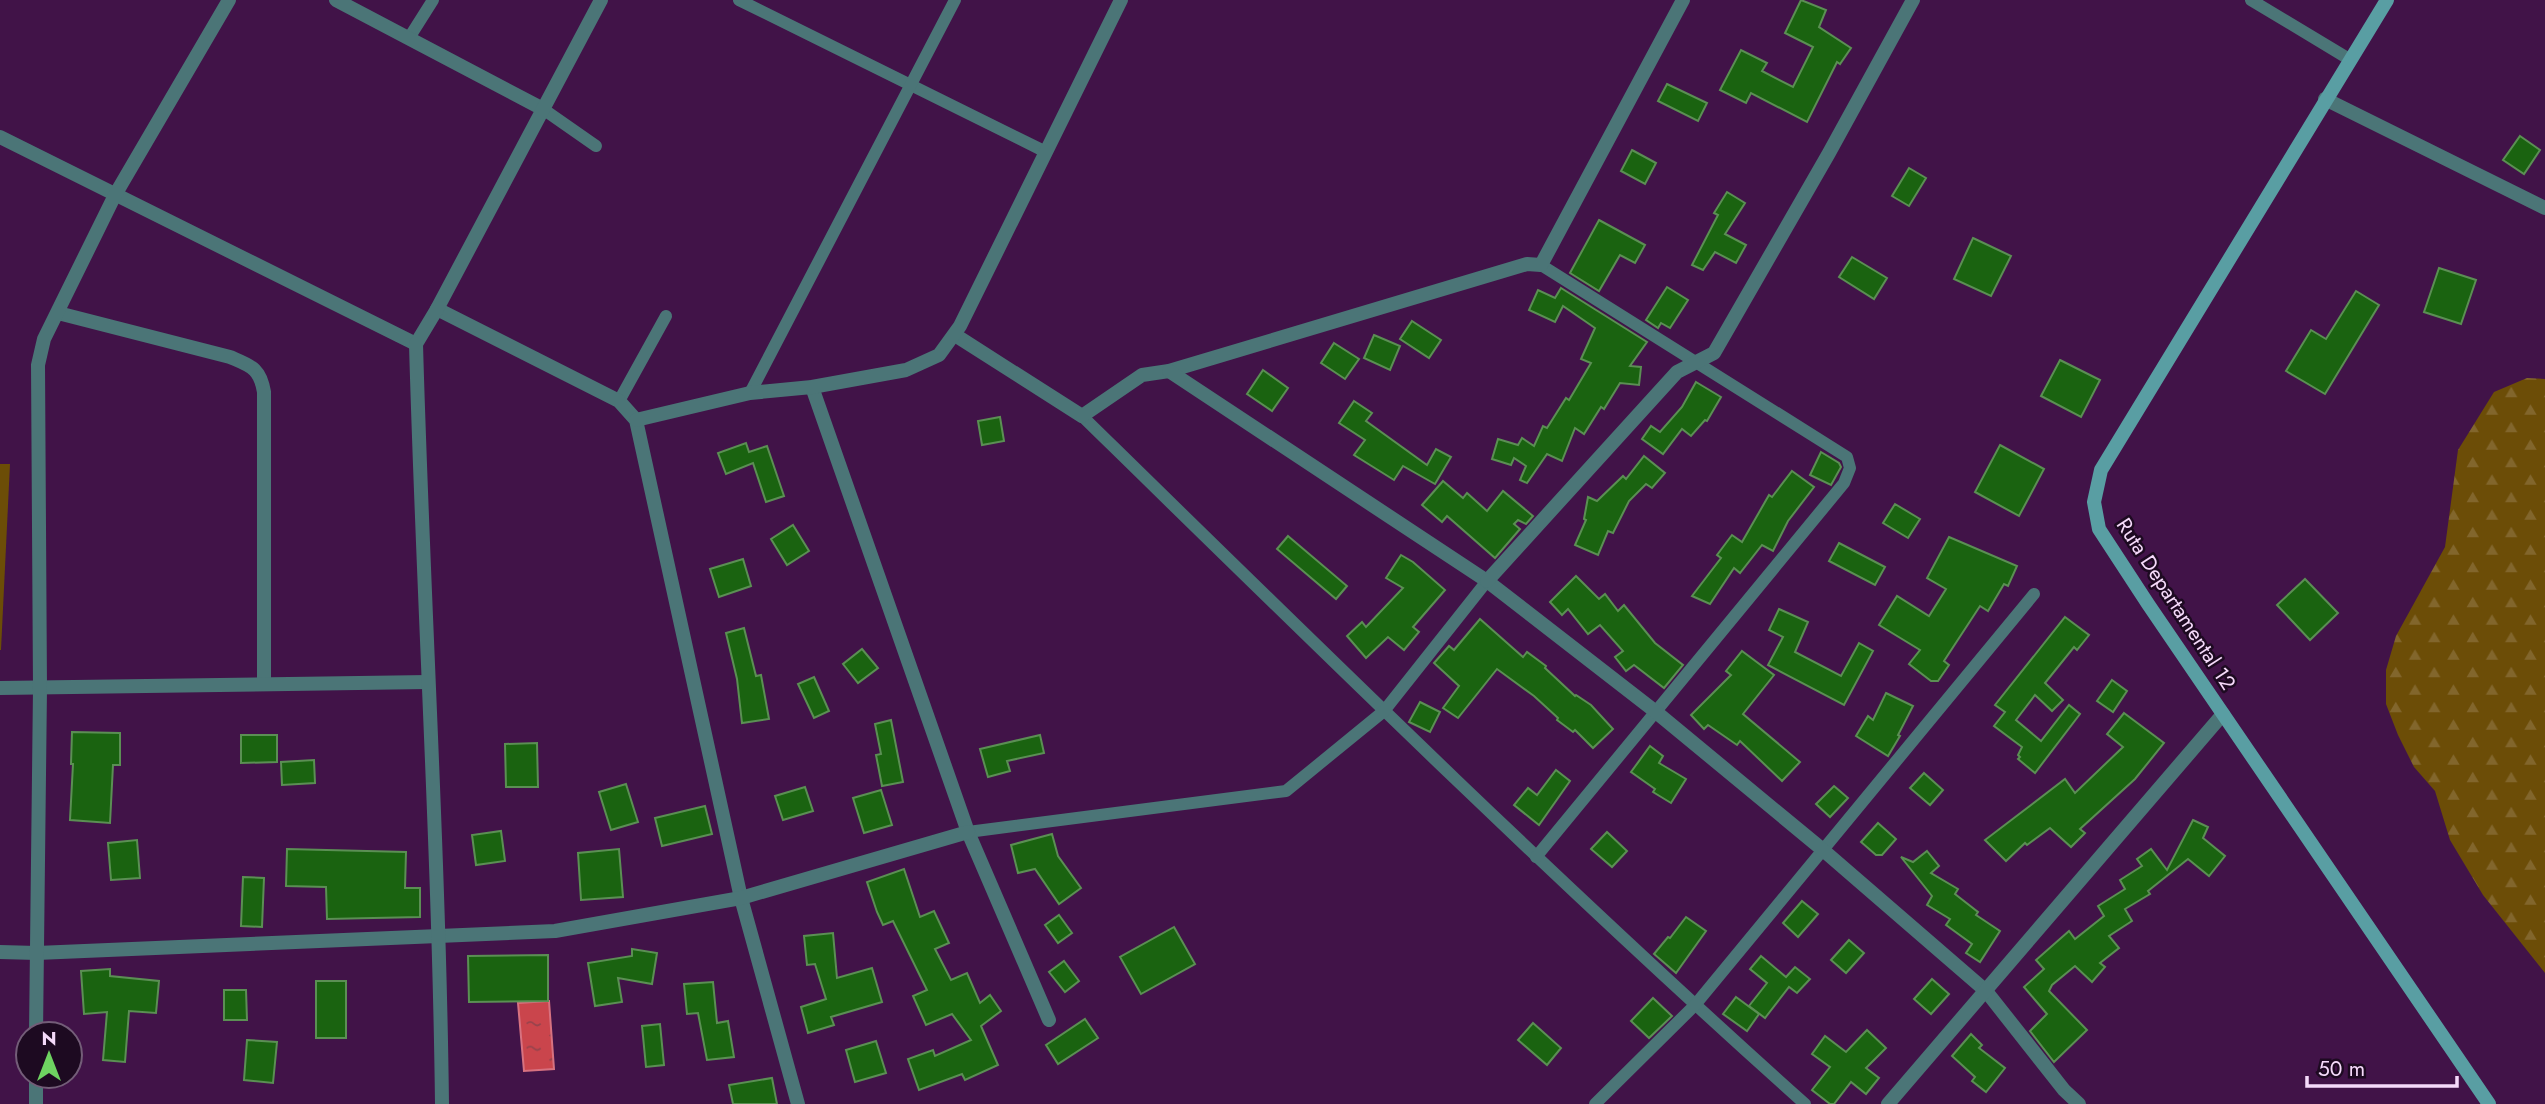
<svg xmlns="http://www.w3.org/2000/svg" width="2545" height="1104" font-family="Jost,sans-serif">
  <style>
    .forest { fill: url(#forest-firs) }
    .garden { fill: #6c4d07 }
    .water { fill: url(#water-ripples); stroke: #d77280; stroke-width: 2 }
    .building { fill: #1a6310; stroke: #5b8f54; stroke-width: 2 }
    .lines { fill: none; stroke-linecap: round; stroke-linejoin: round }
    .lane { stroke: #4b7577; stroke-width: 12 }
    .street { stroke: #4b7577; stroke-width: 14 }
    .secondary { stroke: #599ea3; stroke-width: 14 }
    .labels { text-anchor: middle; dominant-baseline: central; stroke-width: 5; stroke-linejoin: round; paint-order: stroke }
    .street-label { font-size: 21px; fill: #f5dafa; stroke: #1d0a21 }
  </style>
  <defs>
    <pattern id="forest-firs" width="22" height="20" patternUnits="userSpaceOnUse" patternTransform="scale(1.75)"><rect width="22" height="20" fill="#6c4d07"/><path d="M5 1l3.5 6h-7zM16 11l3.5 6h-7z" fill="#82662c"/></pattern>
    <pattern id="water-ripples" width="26" height="14" patternUnits="userSpaceOnUse" patternTransform="scale(1.75)"><rect width="26" height="14" fill="#ca454c"/><path d="M2 4q2-2 4 0t4 0M15 11q2-2 4 0t4 0" fill="none" stroke="#97434c"/></pattern>
  </defs>
  <rect width="100%" height="100%" fill="#411348"/>
  <polygon class="forest" points="2527,378 2545,379 2545,973 2483,895 2450,840 2435,791 2414,767 2398,735 2386,704 2386,670 2396,636 2445,547 2458,450 2494,392"/>
  <polygon class="garden" points="0,464 10,464 1,650 0,650"/>
  <polygon class="water" points="549,1001 554,1069 524,1071 518,1003"/>
  <g class="building">
    <polygon points="1801,0 1826,10 1819,27 1851,48 1840,64 1837,62 1807,122 1751,93 1746,103 1720,90 1741,50 1767,63 1762,71 1793,87 1813,47 1785,33"/>
    <polygon points="1667,84 1707,103 1698,121 1658,101"/>
    <polygon points="2520,136 2540,150 2524,174 2503,160"/>
    <polygon points="1632,150 1656,163 1645,184 1621,171"/>
    <polygon points="1909,168 1926,178 1909,206 1892,196"/>
    <polygon points="1727,192 1745,203 1725,234 1746,245 1736,263 1715,252 1703,270 1692,265 1718,215 1714,213"/>
    <polygon points="1599,220 1645,245 1635,263 1620,255 1599,291 1570,273"/>
    <polygon points="1973,238 2011,256 1991,296 1954,279"/>
    <polygon points="1852,257 1887,278 1874,299 1839,277"/>
    <polygon points="2439,268 2476,280 2461,324 2424,312"/>
    <polygon points="1667,287 1688,300 1670,328 1661,323 1658,328 1646,320"/>
    <polygon points="1561,288 1647,342 1630,366 1641,367 1639,385 1620,383 1604,409 1601,407 1584,434 1575,428 1562,461 1547,454 1527,483 1520,480 1526,466 1514,458 1511,465 1492,459 1498,439 1518,445 1522,438 1534,446 1543,426 1547,428 1566,398 1569,400 1591,363 1581,359 1595,328 1563,306 1555,322 1529,310 1538,290 1555,298"/>
    <polygon points="2356,291 2379,305 2325,394 2286,371 2311,330 2326,339"/>
    <polygon points="1412,321 1441,340 1429,358 1400,339"/>
    <polygon points="1374,335 1400,346 1390,370 1364,358"/>
    <polygon points="1334,343 1359,359 1345,379 1321,363"/>
    <polygon points="2060,360 2100,380 2081,417 2041,396"/>
    <polygon points="1263,370 1288,388 1272,411 1247,394"/>
    <polygon points="1696,382 1721,397 1707,421 1705,420 1691,436 1682,429 1663,454 1642,439 1651,426 1660,432 1682,407"/>
    <polygon points="1354,401 1372,413 1366,421 1427,465 1436,449 1451,457 1435,484 1403,466 1394,480 1354,455 1365,440 1339,423"/>
    <polygon points="1000,417 1004,441 982,445 978,421"/>
    <polygon points="746,443 749,452 767,446 784,496 766,502 753,463 726,474 718,453"/>
    <polygon points="2000,445 2044,469 2019,516 1975,492"/>
    <polygon points="1821,452 1839,463 1841,467 1831,485 1810,475"/>
    <polygon points="1644,456 1665,473 1652,488 1646,484 1629,501 1613,533 1608,531 1598,555 1575,545 1586,520 1584,519 1588,497 1597,501 1623,476 1626,479"/>
    <polygon points="1792,471 1814,487 1788,521 1773,551 1762,545 1740,573 1734,568 1710,604 1692,596 1721,558 1717,555 1732,535 1742,542 1769,495 1772,497"/>
    <polygon points="1443,481 1463,498 1467,493 1487,511 1503,491 1533,516 1526,524 1518,520 1514,524 1520,529 1495,558 1447,516 1442,522 1422,505"/>
    <polygon points="1895,504 1920,519 1908,538 1883,523"/>
    <polygon points="793,525 809,551 787,565 771,539"/>
    <polygon points="1288,536 1347,586 1336,599 1277,549"/>
    <polygon points="1949,537 2017,566 2008,586 2004,584 1988,611 1980,606 1944,661 1949,665 1938,681 1931,681 1909,664 1920,650 1879,625 1897,596 1929,616 1946,589 1927,578"/>
    <polygon points="1839,543 1885,567 1875,585 1829,561"/>
    <polygon points="1401,555 1413,562 1445,590 1413,627 1419,632 1404,650 1388,637 1366,658 1347,636 1362,622 1366,627 1403,588 1386,578"/>
    <polygon points="743,559 751,586 719,597 710,569"/>
    <polygon points="1576,576 1599,599 1605,594 1618,611 1624,605 1655,643 1683,665 1664,688 1634,665 1626,671 1615,657 1623,651 1600,625 1588,634 1568,609 1562,615 1550,602"/>
    <polygon points="2305,579 2338,613 2310,640 2277,605"/>
    <polygon points="1779,609 1808,622 1795,652 1841,676 1859,643 1873,651 1844,705 1768,665 1783,637 1769,630"/>
    <polygon points="2065,617 2089,635 2077,650 2074,647 2045,683 2063,700 2052,711 2035,695 2016,720 2041,741 2069,705 2080,714 2035,773 2018,759 2020,757 2018,755 2022,747 1994,726 2005,712 1995,705"/>
    <polygon points="1480,619 1523,657 1527,652 1546,666 1545,668 1575,696 1576,695 1591,705 1613,729 1593,748 1575,730 1573,732 1557,720 1558,718 1534,696 1497,669 1458,718 1443,708 1459,686 1434,663 1449,646 1454,650"/>
    <polygon points="744,628 756,676 761,675 769,719 742,723 737,679 726,633"/>
    <polygon points="862,649 878,668 858,683 843,664"/>
    <polygon points="1742,651 1774,675 1743,714 1800,762 1782,781 1740,741 1737,745 1708,725 1704,729 1691,715 1731,675 1726,671"/>
    <polygon points="814,677 829,711 814,718 798,684"/>
    <polygon points="2112,680 2127,691 2113,712 2097,701"/>
    <polygon points="1886,693 1913,706 1898,735 1900,736 1888,756 1856,736 1868,716 1873,720"/>
    <polygon points="1420,702 1440,712 1430,732 1409,722"/>
    <polygon points="2124,713 2164,743 2135,779 2080,829 2085,833 2071,847 2050,828 2027,845 2025,843 2006,861 1985,840 2065,779 2075,793 2123,747 2107,734"/>
    <polygon points="891,720 903,782 882,786 876,755 881,754 875,724"/>
    <polygon points="72,732 120,733 120,765 113,765 110,823 70,820 73,764 71,764"/>
    <polygon points="241,735 277,735 277,762 241,763"/>
    <polygon points="1040,735 1044,753 1007,761 1010,771 988,777 980,749"/>
    <polygon points="537,743 538,787 506,787 505,744"/>
    <polygon points="1650,746 1663,756 1659,763 1686,779 1671,803 1653,792 1655,789 1631,772"/>
    <polygon points="314,760 315,783 282,785 281,762"/>
    <polygon points="1556,770 1570,781 1539,825 1514,805 1528,788 1537,795"/>
    <polygon points="1924,773 1943,790 1930,805 1910,788"/>
    <polygon points="626,784 638,822 611,830 599,792"/>
    <polygon points="1834,786 1848,798 1830,817 1816,804"/>
    <polygon points="805,787 813,811 783,820 775,796"/>
    <polygon points="881,790 892,825 864,833 853,798"/>
    <polygon points="705,806 712,834 662,846 655,818"/>
    <polygon points="2193,820 2208,827 2203,838 2225,856 2209,876 2188,859 2148,891 2150,894 2125,909 2132,921 2109,936 2119,948 2100,963 2105,967 2092,982 2075,966 2052,985 2049,991 2087,1030 2054,1062 2030,1031 2047,1014 2024,987 2044,969 2036,960 2069,931 2075,939 2104,916 2098,906 2125,889 2120,880 2142,866 2137,859 2151,849 2167,870"/>
    <polygon points="1878,823 1896,839 1882,855 1876,855 1861,842"/>
    <polygon points="501,831 505,861 476,865 472,835"/>
    <polygon points="1607,832 1627,851 1612,867 1591,849"/>
    <polygon points="1052,834 1058,856 1081,888 1059,904 1035,869 1018,873 1011,845"/>
    <polygon points="137,840 140,878 111,880 108,843"/>
    <polygon points="287,849 406,852 405,888 420,888 420,917 327,919 326,887 286,886"/>
    <polygon points="619,849 623,897 581,900 578,853"/>
    <polygon points="1927,851 1939,866 1931,873 1958,889 1955,894 1978,912 1976,915 2000,931 1980,962 1966,953 1972,944 1946,925 1950,919 1927,905 1932,896 1901,857 1913,862"/>
    <polygon points="904,869 920,917 934,911 949,943 935,949 951,980 967,973 980,1003 990,995 1001,1011 981,1026 998,1065 965,1080 962,1074 919,1090 908,1059 933,1050 935,1056 971,1040 952,1014 926,1025 913,996 927,990 893,921 883,925 877,912 867,882"/>
    <polygon points="243,877 264,878 262,927 241,926"/>
    <polygon points="1802,901 1818,914 1798,937 1783,923"/>
    <polygon points="1059,915 1072,933 1058,943 1045,925"/>
    <polygon points="1686,917 1706,931 1676,973 1654,954 1668,937 1670,938"/>
    <polygon points="1174,927 1195,964 1141,994 1120,957"/>
    <polygon points="833,933 837,978 872,968 882,1002 831,1017 834,1025 808,1033 801,1007 826,999 815,964 807,965 804,936"/>
    <polygon points="1849,940 1864,953 1846,973 1831,960"/>
    <polygon points="632,949 657,953 652,984 618,978 622,1002 595,1006 588,963 632,956"/>
    <polygon points="548,955 548,1001 469,1002 468,956"/>
    <polygon points="1761,956 1786,977 1795,967 1810,979 1797,993 1789,987 1765,1018 1749,1006 1767,983 1750,969"/>
    <polygon points="1064,961 1079,981 1065,992 1049,972"/>
    <polygon points="110,969 110,976 159,981 156,1013 129,1011 125,1062 103,1060 107,1012 84,1014 81,971"/>
    <polygon points="1932,979 1949,994 1931,1014 1914,999"/>
    <rect x="316" y="981" width="30" height="57"/>
    <polygon points="713,982 717,1023 728,1021 734,1057 707,1060 698,1013 687,1014 684,984"/>
    <polygon points="224,990 246,990 247,1020 224,1020"/>
    <polygon points="1736,997 1759,1014 1747,1031 1723,1014"/>
    <polygon points="1653,998 1672,1016 1649,1038 1631,1021"/>
    <polygon points="1085,1019 1098,1038 1058,1064 1046,1045"/>
    <polygon points="1533,1023 1561,1048 1547,1065 1518,1040"/>
    <polygon points="660,1024 664,1065 646,1067 642,1026"/>
    <polygon points="1867,1030 1886,1048 1866,1068 1879,1078 1866,1094 1851,1082 1834,1104 1830,1104 1812,1090 1830,1067 1812,1054 1825,1036 1846,1052"/>
    <polygon points="1971,1034 1982,1045 1979,1048 2005,1068 1986,1092 1972,1081 1975,1077 1952,1056"/>
    <polygon points="247,1040 277,1042 273,1083 244,1080"/>
    <polygon points="876,1041 886,1073 855,1082 846,1050"/>
    <polygon points="772,1078 777,1104 733,1104 729,1085"/>
  </g>
  <g class="lines">
    <g class="lane">
      <polyline points="739,0 1046,152"/>
      <polyline points="2251,0 2349,59"/>
      <polyline points="409,38 433,0"/>
      <polyline points="543,109 596,146"/>
      <polyline points="750,393 955,0"/>
      <polyline points="619,401 666,316"/>
      <path d="M1082,416C1320,649 1557,882 1805,1104"/>
      <polyline points="968,832 1286,791 1384,711 1487,581"/>
      <polyline points="1536,857 1844,483 1850,468 1847,457 1541,265"/>
      <polyline points="1595,1104 1695,1005 2034,594"/>
    </g>
    <g class="street">
      <polyline points="336,0 543,109"/>
      <polyline points="2325,99 2545,208"/>
      <polyline points="0,137 416,344"/>
      <polyline points="437,309 619,401 636,420 741,898 798,1104"/>
      <path d="M58,313L230,357C251,366 260,368 264,392V684"/>
      <polyline points="955,335 1082,416 1142,375 1169,371 1527,264 1541,265 1683,0"/>
      <polyline points="1169,371 1487,581 1656,712 1823,850 1986,991 2064,1090 2079,1104"/>
      <polyline points="812,387 968,832 1049,1020"/>
      <polyline points="636,420 750,393 812,387 906,370 939,355 960,326 1121,0"/>
      <polyline points="1487,581 1677,372 1714,353 1829,153 1913,0"/>
      <polyline points="0,688 428,682"/>
      <polyline points="0,952 37,953 555,931 741,898 968,832"/>
      <polyline points="36,1034 40,688 38,365 44,339 115,195 229,0"/>
      <polyline points="36,1104 36,1076"/>
      <path d="M442,1104C439,851 423,597 416,344L437,309L601,0"/>
      <polyline points="1888,1104 2223,714"/>
    </g>
    <polyline class="secondary" points="2387,0 2101,470 2094,502 2099,529 2148,604 2489,1104"/>
  </g>
  <g class="labels">
    <g class="street-label">
      <text transform="translate(2176 604) rotate(57)">Ruta Departamental 12</text>
    </g>
  </g>
  <g transform="translate(49 1055)"><circle r="33" fill="#1d0a21" stroke="#735d78" stroke-width="2"/>
  <path d="M0-5L12 26L0 18L-12 26Z" fill="#6ed361"/>
  <text y="-10" font-size="19" font-weight="bold" text-anchor="middle" fill="#f5dafa">N</text>
  </g>
  <path d="M2307 1076v10h150v-10" fill="none" stroke="#f5dafa" stroke-width="3.5"/>
  <text x="2318" y="1076" font-size="21" fill="#f5dafa" stroke="#1d0a21" stroke-width="5" paint-order="stroke">50 m</text>
</svg>
